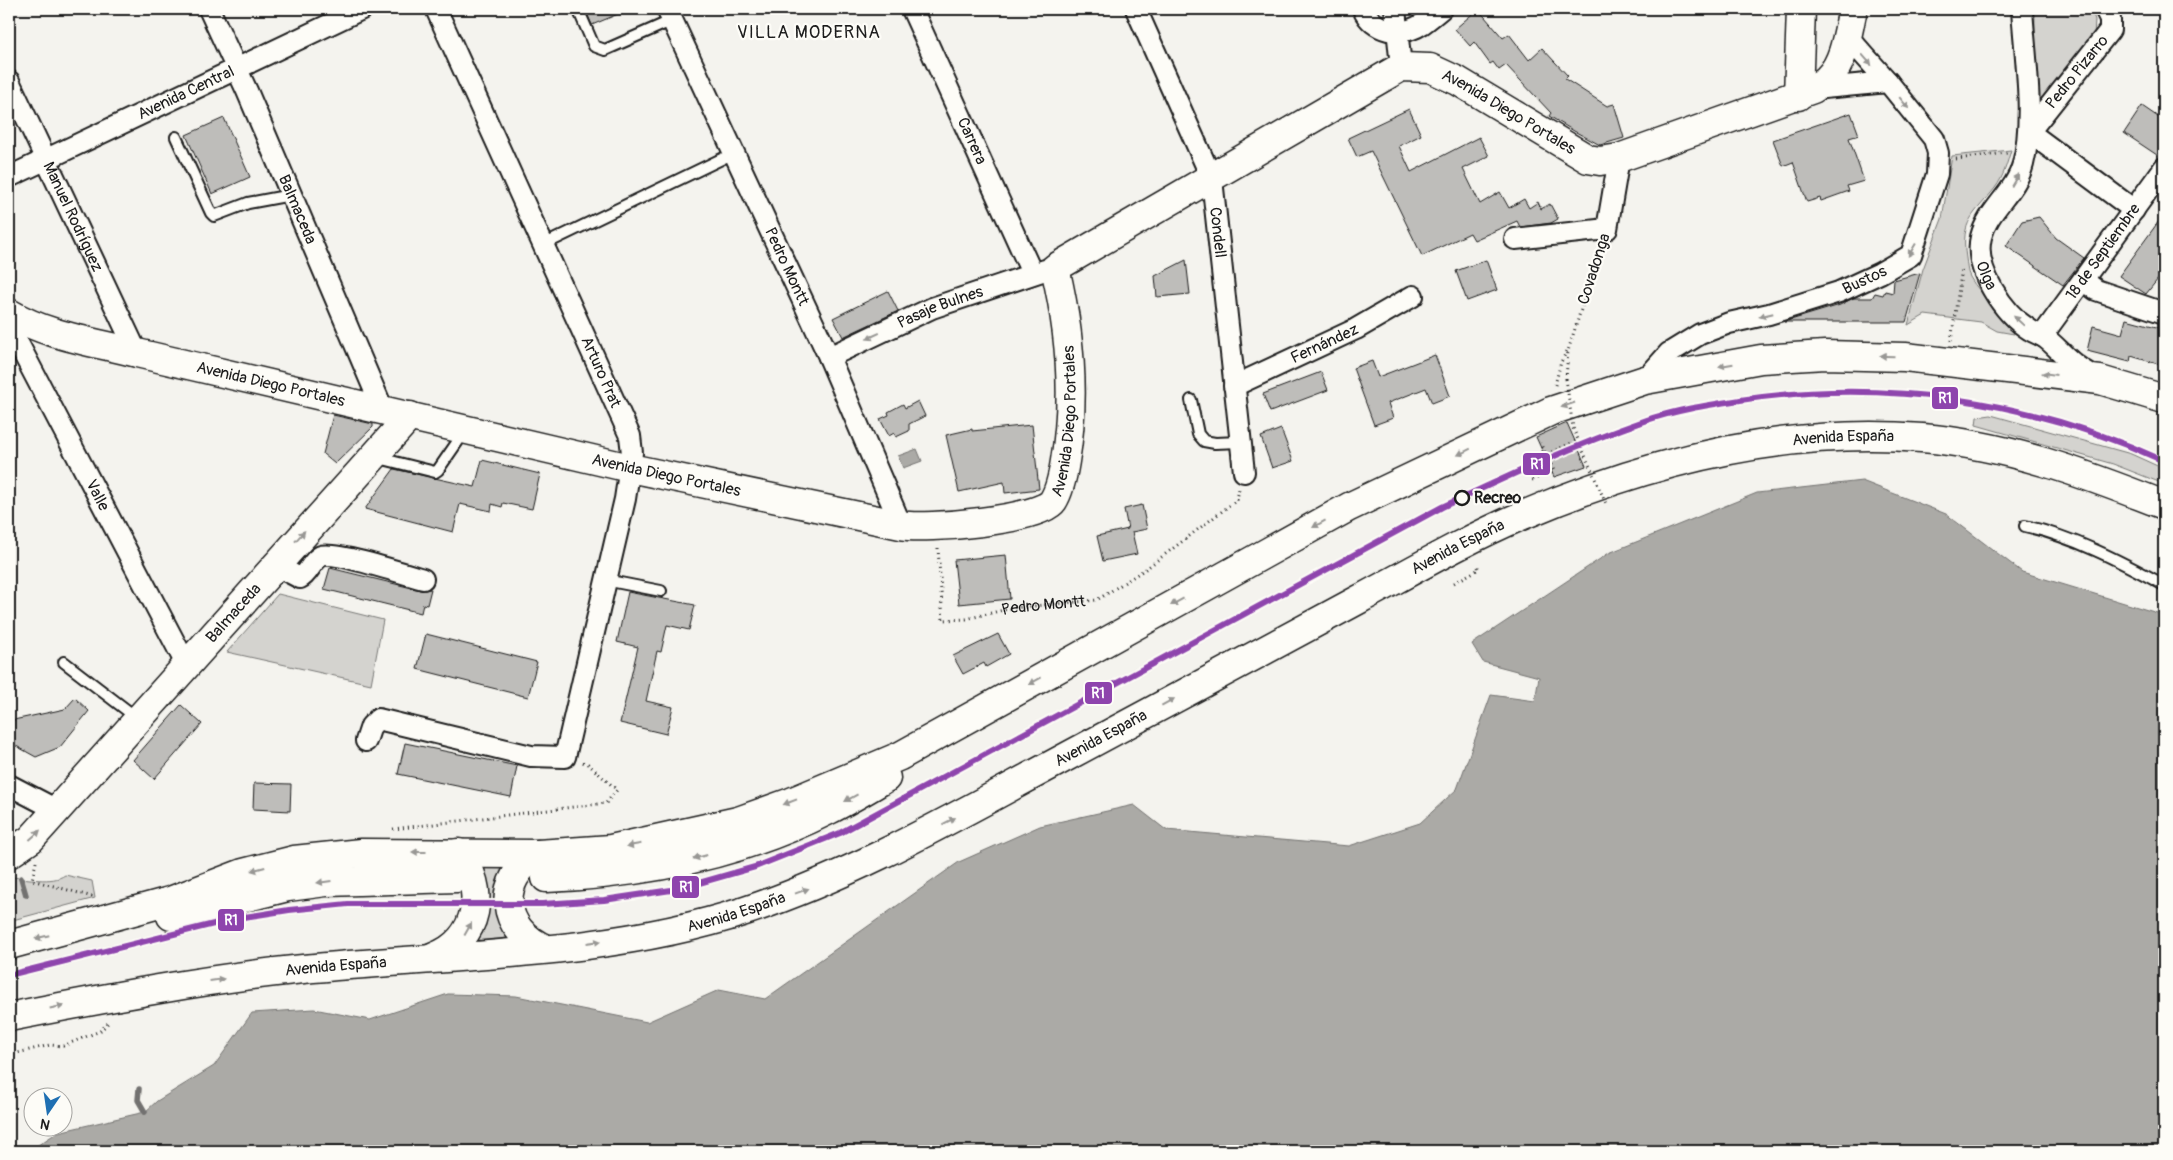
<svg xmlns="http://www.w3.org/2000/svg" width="2173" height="1160" font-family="Pangolin,sans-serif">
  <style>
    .green { fill: #d4d3cf; stroke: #787876 }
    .water { fill: #abaaa6; stroke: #72716f }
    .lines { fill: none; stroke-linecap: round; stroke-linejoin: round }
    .stream { stroke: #72716f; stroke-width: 5.5 }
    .building { fill: #bebdba; stroke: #1c1c1c }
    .primary-tunnel { stroke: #c9c8c4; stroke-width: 28; stroke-dasharray: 28 14; stroke-linecap: butt }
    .lane-casing { stroke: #1c1c1c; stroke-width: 14 }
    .street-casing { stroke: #1c1c1c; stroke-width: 24 }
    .secondary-casing { stroke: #1c1c1c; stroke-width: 31 }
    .primary-casing { stroke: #1c1c1c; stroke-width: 31 }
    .path { stroke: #1c1c1c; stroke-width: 3; stroke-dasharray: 1 4; stroke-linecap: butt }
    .lane { stroke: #fdfcf7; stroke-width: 10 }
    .street { stroke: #fdfcf7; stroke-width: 20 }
    .secondary { stroke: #fdfcf7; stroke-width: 28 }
    .primary { stroke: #fdfcf7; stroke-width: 28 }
    .path-bridge { stroke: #1c1c1c; stroke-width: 3; stroke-dasharray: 1 4; stroke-linecap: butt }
    .rail-1-casing { stroke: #fdfcf7; stroke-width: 10 }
    .rail-1 { stroke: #8e44ad; stroke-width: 6 }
    .oneway { fill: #989794 }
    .stop-dot { fill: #fdfcf7; stroke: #1c1c1c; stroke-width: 2.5 }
    .labels { text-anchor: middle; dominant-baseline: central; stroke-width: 4.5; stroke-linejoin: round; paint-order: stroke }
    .street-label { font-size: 16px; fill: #1c1c1c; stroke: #fdfcf7 }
    .stop-label { font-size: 16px; font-weight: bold; fill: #1c1c1c; stroke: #fdfcf7; text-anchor: start }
    .neighbourhood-label { font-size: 18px; letter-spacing: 1px; fill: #1c1c1c; stroke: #fdfcf7 }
    .line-badge { stroke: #fdfcf7; stroke-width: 2 }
    .badge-label { font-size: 14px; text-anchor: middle; font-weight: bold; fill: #fff }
  </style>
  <rect width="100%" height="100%" fill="#f4f3ee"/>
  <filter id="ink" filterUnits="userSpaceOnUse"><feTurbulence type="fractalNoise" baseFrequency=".02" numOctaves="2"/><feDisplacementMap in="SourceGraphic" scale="10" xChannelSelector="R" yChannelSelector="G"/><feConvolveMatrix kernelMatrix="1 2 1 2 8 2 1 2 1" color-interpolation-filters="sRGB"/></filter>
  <g filter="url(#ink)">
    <g class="green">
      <polygon points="2035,9 2091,9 2095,20 2094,36 2041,108 2034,100"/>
      <path d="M2011,150C2007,163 2004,176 1995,188C1974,215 1960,220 1966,258C1967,264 1967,272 1970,277C1981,298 2007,311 2014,334L1997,331L1981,322L1925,315L1908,325L1923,269L1942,219L1952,156Z"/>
      <polygon points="1991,415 2131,454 2164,469 2164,484 2113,464 1976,425 1977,417"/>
      <polygon points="278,594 383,620 371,684 227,652"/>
      <polygon points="480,866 513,868 518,940 468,945 486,926 487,907"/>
      <path d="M9,875L11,877C27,878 52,884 65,875L92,881L95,898L9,921Z"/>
    </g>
    <g class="water">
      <polygon points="917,449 922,461 903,468 898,456"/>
      <polygon points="1862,481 1946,514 2022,572 2164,615 2164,1151 29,1151 58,1132 145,1112 157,1101 214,1066 252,1013 314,1009 370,1020 448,994 516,996 647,1022 719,990 765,999 959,862 1040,826 1134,805 1166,830 1349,846 1420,823 1457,789 1491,695 1535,701 1539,677 1483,662 1472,644 1609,553 1757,493"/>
    </g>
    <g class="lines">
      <g class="stream">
        <polyline points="21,878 26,895"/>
        <polyline points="139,1089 138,1100 145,1112"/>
      </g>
    </g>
    <g class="building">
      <polygon points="585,9 630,9 592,25"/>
      <polygon points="1478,9 1503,38 1509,34 1529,60 1542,48 1568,76 1565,79 1607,106 1614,104 1624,138 1600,145 1574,131 1549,116 1551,113 1506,65 1499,70 1493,62 1490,64 1474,42 1470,46 1455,29"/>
      <polygon points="2142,106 2164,121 2164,144 2157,155 2124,133"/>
      <polygon points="1409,109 1421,135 1399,146 1411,172 1479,137 1489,156 1463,169 1480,204 1500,192 1509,208 1524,199 1529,208 1538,202 1541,209 1550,204 1558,219 1551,223 1520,227 1517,221 1474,240 1470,233 1422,256 1371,151 1357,157 1348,138"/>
      <polygon points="1851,113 1859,135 1849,138 1864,181 1847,186 1849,191 1821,201 1820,198 1807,202 1793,162 1783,166 1773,140"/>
      <polygon points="224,118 250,177 212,194 186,135"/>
      <polygon points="2164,214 2164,284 2158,279 2146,294 2119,276"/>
      <polygon points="2039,217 2056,238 2084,258 2063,285 2006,246 2022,221"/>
      <polygon points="1186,260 1190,294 1157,297 1155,276"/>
      <polygon points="1486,260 1497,290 1467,301 1456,271"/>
      <polygon points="1920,273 1906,322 1784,322 1840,305 1853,298 1872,298 1875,293 1883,295 1885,291 1893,293 1894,280"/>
      <polygon points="888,291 898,311 843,337 833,318"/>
      <polygon points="2126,319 2164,329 2164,339 2158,364 2131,356 2130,362 2087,351 2093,326 2122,334"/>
      <polygon points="1435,355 1450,396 1432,403 1426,388 1388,403 1393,418 1374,425 1353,368 1372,361 1378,377"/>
      <polygon points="1321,372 1328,390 1270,412 1263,394"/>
      <polygon points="918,401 925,416 909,424 909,431 896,437 894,433 889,436 880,419 889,415 888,412 903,404 905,408"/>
      <polygon points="333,415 373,424 373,427 335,464 323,454"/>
      <polygon points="1567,423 1586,466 1554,477 1536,437"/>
      <polygon points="1032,425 1039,489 1005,493 1004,482 959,492 946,435 972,429 972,431"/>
      <polygon points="1281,429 1293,461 1272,468 1261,437"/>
      <polygon points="482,460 540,474 532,509 503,503 502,507 492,504 491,511 460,504 453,532 365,509 394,469 475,487"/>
      <polygon points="1142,505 1147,529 1132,532 1137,554 1103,561 1097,536 1128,529 1124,509"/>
      <polygon points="1006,555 1010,599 959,604 954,560"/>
      <polygon points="330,568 420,590 431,589 427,605 423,604 421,613 324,589"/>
      <polygon points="628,592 695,605 689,630 667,625 661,652 657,651 646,701 673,707 666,734 620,723 638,647 617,642"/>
      <polygon points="426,634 537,662 528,697 417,669"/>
      <polygon points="998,634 1009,654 986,667 984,663 963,674 953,656"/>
      <polygon points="75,698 89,711 60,747 36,757 9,742 9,721 65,709"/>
      <polygon points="181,705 202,724 154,779 133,760"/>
      <polygon points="405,743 517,766 511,797 398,774"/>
      <polygon points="254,783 291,784 290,811 253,809"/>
    </g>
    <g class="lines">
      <polyline class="primary-tunnel" points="457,878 537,878"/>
      <defs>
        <g id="lane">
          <polyline points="578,9 594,46 605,50 673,20"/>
          <polyline points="176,137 211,213 214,216 248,203 291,195"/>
          <polyline points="543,245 734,153"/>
          <polyline points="1191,400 1198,434 1204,441 1215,443 1240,442"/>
          <polyline points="375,457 435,472 438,470 465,431"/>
          <path d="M2025,526C2074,537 2120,561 2164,585"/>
          <polyline points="605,580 661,591"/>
          <polyline points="64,662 137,718"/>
        </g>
        <g id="street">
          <path id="s2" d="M209,9L247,91L383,410"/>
          <path id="s3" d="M667,9L829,357L901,525"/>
          <path id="s4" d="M912,9L1032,273"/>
          <path id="s5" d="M1136,9L1212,179L1244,472"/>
          <path d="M1363,9C1373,31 1401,38 1422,24C1429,19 1435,14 1441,9"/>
          <polyline points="1395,9 1401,67"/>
          <path id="s6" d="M2022,9C2025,58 2035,117 2023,164C2016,192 1988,209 1981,237C1973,269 2004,314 2030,330C2034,333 2039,334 2044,337C2054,344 2062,354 2072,362C2078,368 2087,372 2094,377"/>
          <polyline points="2105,9 2110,19 2110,30 2029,132 2134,210"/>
          <polyline points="1847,36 1888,82"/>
          <path id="s7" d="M9,81L137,353"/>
          <path id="s8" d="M9,177L362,9"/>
          <polyline points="1515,239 1607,229 1619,158"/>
          <polyline points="2083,280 2096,290 2164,313"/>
          <path id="s9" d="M9,326L186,664"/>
          <path id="s10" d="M2042,336L2164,168"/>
          <path id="s11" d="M829,357L932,308L1045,270"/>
          <path id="s12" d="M1645,380L1669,353L1700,334L1729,323L1769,314L1839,292L1880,273L1911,255L1937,174L1938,153L1934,139L1888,82L1813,89"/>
          <path id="s13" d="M1234,386L1356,329L1413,296"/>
          <path d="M275,565L300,578C309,574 311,561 321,556C333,551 406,574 423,579"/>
          <polyline points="366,741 371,726 378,719 531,756 565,757 625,499 632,453 630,436 436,9"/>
          <polyline points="9,785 57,810"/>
        </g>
        <g id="secondary">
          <polyline points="1798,96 1801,9"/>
          <path id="s14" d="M9,313C47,336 95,342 137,353L630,468L901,525C924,530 1041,520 1053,501C1060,490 1063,474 1065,461C1076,397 1070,331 1055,268L1401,67L1430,68L1458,81L1588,159L1600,161L1619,158L1813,89C1818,85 1825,82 1829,77C1845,61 1848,30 1853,9"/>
          <path id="s15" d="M9,854L31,839L57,810L410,416"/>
        </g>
        <g id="primary">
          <path d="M538,854C495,880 500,930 546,949"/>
          <path d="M546,878C643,874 742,854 829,810C849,800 867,789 886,778"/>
          <polyline points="171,916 288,887 326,882 457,878"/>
          <polyline points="9,945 170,901 243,873 294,860 361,853 538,854 611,849 738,821 791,802 900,756 1349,507 1551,411 1645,380 1761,359 1825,355 1905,357 2100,380 2164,399"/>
          <path d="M434,957C479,940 488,888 458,853"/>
          <path id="s16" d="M9,1017C106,998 204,979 303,969C446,955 609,956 745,911C854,875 954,817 1055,763C1156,708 1257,654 1358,600C1412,571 1465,540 1521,516C1647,462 1785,427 1922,438C2008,445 2085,474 2164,505"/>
        </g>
      </defs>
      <use href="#lane" class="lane-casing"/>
      <use href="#street" class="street-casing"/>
      <use href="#secondary" class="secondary-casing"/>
      <use href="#primary" class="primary-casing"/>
      <g class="path">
        <polyline points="1956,159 2007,153"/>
        <polyline points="1951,341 1962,268"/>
        <polyline points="1566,379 1568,351 1600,249"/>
        <polyline points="1555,385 1561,362 1567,351"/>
        <polyline points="1547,454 1578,440"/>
        <polyline points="1532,480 1554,471 1540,443"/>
        <path id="s1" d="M938,548L943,620L966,619L1012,608L1097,600L1147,568L1237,500L1239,489"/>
        <polyline points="1454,583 1479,569 1476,564"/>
        <polyline points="393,829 606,803 617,790 588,764 582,762"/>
        <polyline points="36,862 32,880 93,897"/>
        <polyline points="9,1055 50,1045 63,1046 100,1031 110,1021"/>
      </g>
      <use href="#lane" class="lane"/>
      <use href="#street" class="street"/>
      <use href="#secondary" class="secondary"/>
      <use href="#primary" class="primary"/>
      <polyline class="path-bridge" points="1566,379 1573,428 1607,506"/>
      <defs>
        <path id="rail-1" d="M9,975L238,918L289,910L348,904H542L604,900L678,889L755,867L840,833L1442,507C1508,476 1575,445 1644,421C1675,410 1708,405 1740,400C1885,378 2031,400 2164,461"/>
      </defs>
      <use href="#rail-1" class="rail-1-casing"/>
      <use href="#rail-1" class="rail-1"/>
    </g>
    <defs><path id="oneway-solid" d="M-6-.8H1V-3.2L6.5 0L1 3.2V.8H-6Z" transform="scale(1.25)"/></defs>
    <g class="oneway">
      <use href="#oneway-solid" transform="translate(1867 60) rotate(49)"/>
      <use href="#oneway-solid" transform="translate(1904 103) rotate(51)"/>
      <use href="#oneway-solid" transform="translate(2015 180) rotate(-60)"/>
      <use href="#oneway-solid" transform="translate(1912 250) rotate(121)"/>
      <use href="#oneway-solid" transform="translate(1766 315) rotate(166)"/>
      <use href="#oneway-solid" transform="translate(2019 321) rotate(-137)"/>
      <use href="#oneway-solid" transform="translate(873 336) rotate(155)"/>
      <use href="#oneway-solid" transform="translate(1887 356) rotate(-178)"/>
      <use href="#oneway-solid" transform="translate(1726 365) rotate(170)"/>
      <use href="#oneway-solid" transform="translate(2049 374) rotate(-173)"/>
      <use href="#oneway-solid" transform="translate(1568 405) rotate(161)"/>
      <use href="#oneway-solid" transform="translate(1464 452) rotate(154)"/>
      <use href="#oneway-solid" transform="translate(1319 524) rotate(151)"/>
      <use href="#oneway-solid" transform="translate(300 536) rotate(-48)"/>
      <use href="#oneway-solid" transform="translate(1177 602) rotate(151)"/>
      <use href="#oneway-solid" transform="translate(1035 681) rotate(151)"/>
      <use href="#oneway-solid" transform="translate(1168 702) rotate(-28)"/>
      <use href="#oneway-solid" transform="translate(851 798) rotate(151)"/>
      <use href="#oneway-solid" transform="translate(790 802) rotate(159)"/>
      <use href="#oneway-solid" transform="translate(949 821) rotate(-27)"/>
      <use href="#oneway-solid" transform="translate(35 835) rotate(-42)"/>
      <use href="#oneway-solid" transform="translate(634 845) rotate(170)"/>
      <use href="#oneway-solid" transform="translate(419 852) rotate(-180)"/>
      <use href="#oneway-solid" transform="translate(700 857) rotate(165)"/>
      <use href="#oneway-solid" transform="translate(258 869) rotate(165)"/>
      <use href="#oneway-solid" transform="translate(324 882) rotate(173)"/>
      <use href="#oneway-solid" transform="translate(802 891) rotate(-20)"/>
      <use href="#oneway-solid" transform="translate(468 929) rotate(-61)"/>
      <use href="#oneway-solid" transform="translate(42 937) rotate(166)"/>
      <use href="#oneway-solid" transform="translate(594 942) rotate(-7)"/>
      <use href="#oneway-solid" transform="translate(217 980) rotate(-8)"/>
      <use href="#oneway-solid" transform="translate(57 1007) rotate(-11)"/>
    </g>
  </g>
  <circle class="stop-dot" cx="1462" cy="498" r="7"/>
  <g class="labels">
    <g class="street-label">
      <text transform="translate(2077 72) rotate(-51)">Pedro Pizarro</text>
      <text stroke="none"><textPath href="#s8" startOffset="196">Avenida Central</textPath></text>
      <text stroke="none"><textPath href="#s14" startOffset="1830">Avenida Diego Portales</textPath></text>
      <text stroke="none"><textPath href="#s4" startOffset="145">Carrera</textPath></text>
      <text stroke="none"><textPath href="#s2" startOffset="219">Balmaceda</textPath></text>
      <text stroke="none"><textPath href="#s7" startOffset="150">Manuel Rodríguez</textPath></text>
      <text stroke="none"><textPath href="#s5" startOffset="240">Condell</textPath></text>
      <text stroke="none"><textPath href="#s10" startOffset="104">18 de Septiembre</textPath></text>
      <text stroke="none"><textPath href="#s3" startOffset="284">Pedro Montt</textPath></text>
      <text transform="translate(1594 269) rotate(-72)">Covadonga</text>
      <text stroke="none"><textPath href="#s6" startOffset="280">Olga</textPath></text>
      <text stroke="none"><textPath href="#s12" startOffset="246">Bustos</textPath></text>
      <text stroke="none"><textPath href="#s11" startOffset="122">Pasaje Bulnes</textPath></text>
      <text stroke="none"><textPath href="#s13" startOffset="100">Fernández</textPath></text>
      <text transform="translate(601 372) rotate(66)">Arturo Prat</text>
      <text stroke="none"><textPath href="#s14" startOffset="272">Avenida Diego Portales</textPath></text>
      <text stroke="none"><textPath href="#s14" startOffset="1156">Avenida Diego Portales</textPath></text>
      <text stroke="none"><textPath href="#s16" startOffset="1950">Avenida España</textPath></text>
      <text stroke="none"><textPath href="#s14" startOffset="678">Avenida Diego Portales</textPath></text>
      <text stroke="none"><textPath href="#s9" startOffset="191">Valle</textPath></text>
      <text stroke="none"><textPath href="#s16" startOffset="1546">Avenida España</textPath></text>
      <text stroke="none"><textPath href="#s1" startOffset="174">Pedro Montt</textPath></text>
      <text stroke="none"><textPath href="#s15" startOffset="330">Balmaceda</textPath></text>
      <text stroke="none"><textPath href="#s16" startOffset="1141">Avenida España</textPath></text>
      <text stroke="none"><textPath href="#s16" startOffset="736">Avenida España</textPath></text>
      <text stroke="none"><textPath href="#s16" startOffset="331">Avenida España</textPath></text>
    </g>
    <g class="stop-label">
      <text x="1474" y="498">Recreo</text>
    </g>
    <g class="neighbourhood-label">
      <text x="809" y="32">VILLA MODERNA</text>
    </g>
  </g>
  <g class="line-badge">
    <rect x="1931" y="386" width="28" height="24" rx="5" fill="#8e44ad"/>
    <rect x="1522" y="452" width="29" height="24" rx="5" fill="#8e44ad"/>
    <rect x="1084" y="681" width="29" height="24" rx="5" fill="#8e44ad"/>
    <rect x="671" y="875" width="29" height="24" rx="5" fill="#8e44ad"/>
    <rect x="217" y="908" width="28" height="24" rx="5" fill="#8e44ad"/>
  </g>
  <g class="badge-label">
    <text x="1945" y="403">R1</text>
    <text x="1537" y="469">R1</text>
    <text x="1098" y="698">R1</text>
    <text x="686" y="892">R1</text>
    <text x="231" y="925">R1</text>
  </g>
  <rect width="2173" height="1160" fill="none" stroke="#fdfcf7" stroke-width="30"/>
  <rect x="15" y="15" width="2143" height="1130" fill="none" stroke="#1c1c1c" stroke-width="2" filter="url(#ink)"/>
  <g transform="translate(48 1112) rotate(193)"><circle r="24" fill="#fdfcf7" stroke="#a3a29f"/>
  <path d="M0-4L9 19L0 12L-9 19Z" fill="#1f6fb2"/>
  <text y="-8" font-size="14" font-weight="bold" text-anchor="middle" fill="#1c1c1c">N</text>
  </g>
</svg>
